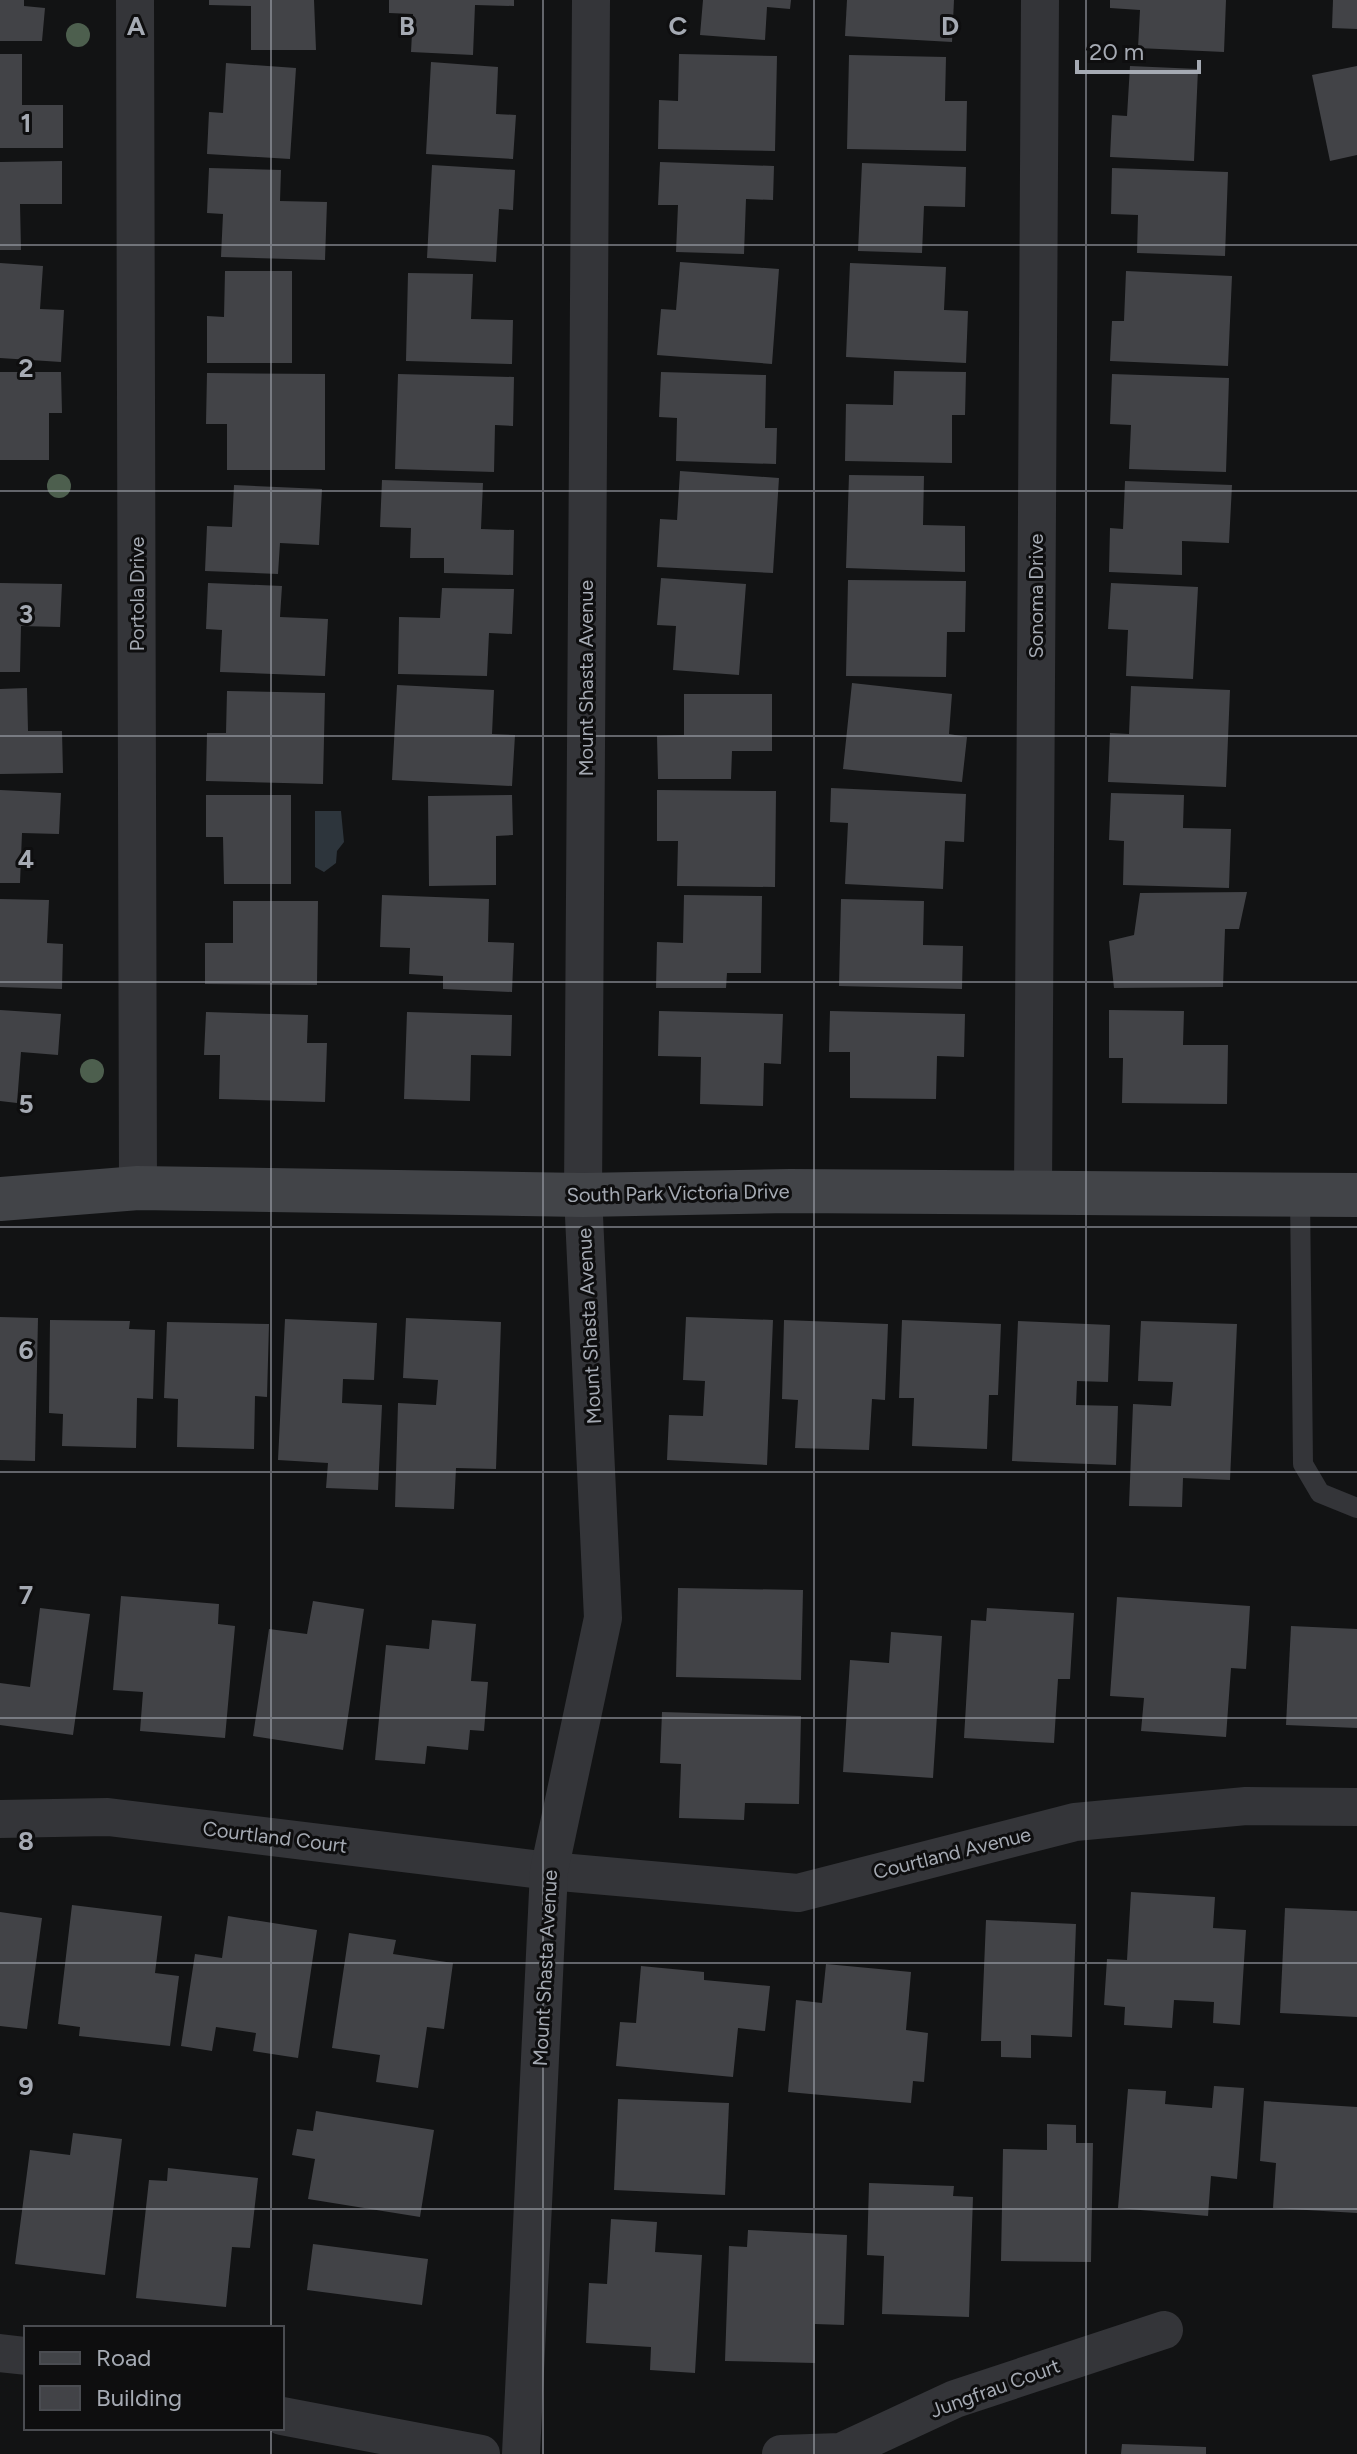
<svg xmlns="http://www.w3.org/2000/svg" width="1357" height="2454" font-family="Figtree,sans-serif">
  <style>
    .water { fill: #2d353c }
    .building { fill: #424347 }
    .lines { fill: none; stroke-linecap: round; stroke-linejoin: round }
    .lane { stroke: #343539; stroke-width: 20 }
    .street { stroke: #343539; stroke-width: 38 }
    .secondary { stroke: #424448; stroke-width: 44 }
    .tree { fill: #4d5f4e }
    .grid { fill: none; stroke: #a5aab3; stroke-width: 2; stroke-opacity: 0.55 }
    .labels { text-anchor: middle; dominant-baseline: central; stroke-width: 6; stroke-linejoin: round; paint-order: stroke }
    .street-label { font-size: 20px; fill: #a5aab3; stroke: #0e0e0f }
    .grid-label { font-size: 26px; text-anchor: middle; font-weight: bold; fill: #a5aab3; stroke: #0e0e0f; stroke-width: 6; stroke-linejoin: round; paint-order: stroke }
  </style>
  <rect width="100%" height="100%" fill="#121314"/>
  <polygon class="water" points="315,811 341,811 344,842 337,851 336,863 324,872 315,867"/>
  <g class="building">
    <polygon points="0,0 24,0 24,6 45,8 42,41 0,41"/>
    <polygon points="209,0 314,0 316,50 251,50 251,6 209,5"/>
    <polygon points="389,0 514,0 514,6 475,5 473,55 411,52 413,14 389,13"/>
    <polygon points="703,0 791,0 790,9 767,7 765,40 700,35"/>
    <polygon points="847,0 954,0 952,42 845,36"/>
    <polygon points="1110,0 1226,0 1224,52 1138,48 1140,10 1110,8"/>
    <polygon points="1333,0 1357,0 1357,29 1332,28"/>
    <polygon points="0,54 22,54 22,105 63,105 63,148 0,148"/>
    <polygon points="679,54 777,56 775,151 658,149 659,100 678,101"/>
    <polygon points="849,55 946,57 945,101 967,101 966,151 847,149"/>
    <polygon points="431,62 498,67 496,114 516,115 513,159 426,154"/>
    <polygon points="226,63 296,68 290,159 207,154 209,112 223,113"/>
    <polygon points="1130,66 1198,69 1194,161 1110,157 1112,115 1127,116"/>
    <polygon points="1357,66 1357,155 1330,161 1312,75"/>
    <polygon points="62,161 62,204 20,204 21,250 0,250 0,162"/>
    <polygon points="660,162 774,166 773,200 746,199 744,254 676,252 678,205 658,205"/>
    <polygon points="862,163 966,167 965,207 924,206 922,253 858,251"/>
    <polygon points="432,165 515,170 513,210 499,209 496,262 427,258"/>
    <polygon points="209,168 281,170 280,201 327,202 325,260 221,257 223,214 207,213"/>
    <polygon points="1112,168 1228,172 1225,256 1137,253 1138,215 1111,214"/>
    <polygon points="680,262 779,269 772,364 657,355 661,309 676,310"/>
    <polygon points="0,263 43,266 40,309 64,310 61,362 0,358"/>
    <polygon points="850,263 946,267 944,310 968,311 966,363 846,357"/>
    <polygon points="225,271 292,271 292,363 207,363 207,316 224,317"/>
    <polygon points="1126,271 1232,276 1228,366 1110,361 1112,321 1124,321"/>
    <polygon points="408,273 473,274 471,319 513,320 512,364 406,361"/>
    <polygon points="894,371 966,372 965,415 952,415 952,463 845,461 846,404 893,405"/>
    <polygon points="0,372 61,372 62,413 49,413 49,460 0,460"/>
    <polygon points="661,372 766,375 765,428 777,428 776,464 676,461 677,418 659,417"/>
    <polygon points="207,373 325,374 325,470 227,470 227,424 206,424"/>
    <polygon points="398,374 514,377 513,426 495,425 494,472 395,469"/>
    <polygon points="1112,374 1229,378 1226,472 1129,469 1131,425 1110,424"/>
    <polygon points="680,471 779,478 773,573 657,567 660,519 677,520"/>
    <polygon points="849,475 924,476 923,525 965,526 965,572 846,568"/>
    <polygon points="382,480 483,483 481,529 514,530 513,575 444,573 444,558 410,558 411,528 380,527"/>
    <polygon points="1125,481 1232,485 1229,543 1182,541 1182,575 1109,572 1110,528 1123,529"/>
    <polygon points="234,485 322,489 319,545 280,543 278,574 205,571 207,526 232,527"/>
    <polygon points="661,578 746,584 739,675 673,670 676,626 657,625"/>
    <polygon points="848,580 966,581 965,632 947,632 946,677 846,676"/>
    <polygon points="0,583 62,584 60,627 21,626 20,672 0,672"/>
    <polygon points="208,583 282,586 280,617 328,619 325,676 220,672 222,630 206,629"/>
    <polygon points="1111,583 1198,587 1193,679 1126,676 1128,630 1108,629"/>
    <polygon points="442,588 514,589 512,634 489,633 487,676 398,674 399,617 440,618"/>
    <polygon points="852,683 952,694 949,734 967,737 962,782 843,769"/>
    <polygon points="397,685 494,690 492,734 515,735 512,786 392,780"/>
    <polygon points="1131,686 1230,690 1226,787 1108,782 1110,733 1129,734"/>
    <polygon points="27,688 28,731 62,731 63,773 0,774 0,689"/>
    <polygon points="227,691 325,693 323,784 206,781 207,733 226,733"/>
    <polygon points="684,694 772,694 772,751 732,751 731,779 658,779 657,736 684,735"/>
    <polygon points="831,788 966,794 964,842 945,841 943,889 845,884 848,823 830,822"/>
    <polygon points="0,790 61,793 59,834 22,833 20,883 0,883"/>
    <polygon points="657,790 776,791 775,887 677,886 678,841 657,841"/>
    <polygon points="1111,793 1184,795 1183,828 1231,829 1229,888 1123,885 1124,841 1109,840"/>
    <polygon points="206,795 291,795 291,884 224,884 223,837 206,837"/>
    <polygon points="512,795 513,835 496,836 496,885 429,886 428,796"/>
    <polygon points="1247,892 1239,929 1225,929 1223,987 1114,988 1109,941 1134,935 1140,893"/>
    <polygon points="382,895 489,899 488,942 514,943 512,992 443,989 443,976 409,974 410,948 380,947"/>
    <polygon points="684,895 762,896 761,973 727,973 726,988 656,988 657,942 683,943"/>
    <polygon points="0,899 49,900 47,943 63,944 62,989 0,987"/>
    <polygon points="841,899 924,901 923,945 963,946 962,989 839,986"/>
    <polygon points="233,901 318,901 317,985 205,984 205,943 233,943"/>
    <polygon points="0,1010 61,1014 58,1055 21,1052 17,1103 0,1101"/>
    <polygon points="1109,1010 1184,1011 1183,1045 1228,1045 1227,1104 1122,1103 1123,1058 1109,1058"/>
    <polygon points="659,1011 783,1014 781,1064 764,1063 763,1106 700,1104 701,1057 658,1056"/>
    <polygon points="830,1011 965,1014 964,1057 937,1056 936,1099 850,1098 850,1052 829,1052"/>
    <polygon points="206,1012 308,1015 307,1043 327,1043 325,1102 219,1099 220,1055 204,1055"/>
    <polygon points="407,1012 512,1015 511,1056 471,1055 470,1101 404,1099"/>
    <polygon points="0,1317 38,1318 35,1461 0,1460"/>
    <polygon points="686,1317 773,1320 767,1465 667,1460 669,1415 703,1416 705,1381 683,1380"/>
    <polygon points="406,1318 501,1322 496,1469 456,1468 454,1509 395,1507 398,1403 436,1405 438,1380 403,1378"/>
    <polygon points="285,1319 377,1323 374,1380 343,1379 342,1403 382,1405 378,1490 326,1488 328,1463 278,1460"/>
    <polygon points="50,1320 130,1321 129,1329 155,1330 153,1399 137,1398 136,1448 62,1446 63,1414 49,1413"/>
    <polygon points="784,1320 888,1324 885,1400 872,1399 869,1450 795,1448 798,1400 782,1399"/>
    <polygon points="902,1320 1001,1324 998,1395 989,1395 987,1449 912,1446 914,1398 899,1398"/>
    <polygon points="1018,1321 1110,1325 1108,1382 1077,1381 1076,1405 1118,1406 1116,1465 1012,1461"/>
    <polygon points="1141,1321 1237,1324 1230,1480 1183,1478 1182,1507 1129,1506 1133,1404 1171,1406 1173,1382 1138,1381"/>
    <polygon points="167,1322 269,1324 267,1397 255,1396 254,1449 177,1447 178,1399 164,1398"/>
    <polygon points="678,1588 803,1590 801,1680 676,1677"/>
    <polygon points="121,1596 219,1604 218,1624 235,1626 225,1738 140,1731 143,1692 113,1690"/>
    <polygon points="1117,1597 1250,1606 1246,1669 1231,1668 1226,1737 1141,1731 1144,1698 1110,1696"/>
    <polygon points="313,1601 364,1609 343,1750 253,1736 269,1629 307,1634"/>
    <polygon points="40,1608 90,1614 73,1735 0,1725 0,1683 30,1687"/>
    <polygon points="987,1608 1074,1613 1070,1679 1058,1679 1054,1743 964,1738 971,1620 986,1621"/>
    <polygon points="432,1620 476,1624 471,1681 488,1682 484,1731 470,1730 468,1750 427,1746 425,1764 375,1760 386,1645 429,1649"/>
    <polygon points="1291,1626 1357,1629 1357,1728 1286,1725"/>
    <polygon points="891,1632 942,1636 933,1778 843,1772 850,1660 889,1663"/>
    <polygon points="662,1712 801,1716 799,1804 745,1803 744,1820 679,1818 681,1764 660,1763"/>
    <polygon points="1131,1892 1215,1897 1213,1928 1246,1930 1240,2025 1213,2023 1214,2002 1174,2000 1172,2028 1124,2025 1125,2007 1104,2005 1107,1959 1127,1960"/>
    <polygon points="72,1905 162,1916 155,1973 179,1976 170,2046 79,2036 80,2027 58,2024"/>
    <polygon points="1285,1908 1357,1911 1357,2017 1280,2013"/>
    <polygon points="0,1912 42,1918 27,2029 0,2026"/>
    <polygon points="228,1916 317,1930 298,2058 253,2051 256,2033 216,2027 212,2051 181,2046 195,1954 222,1958"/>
    <polygon points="986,1920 1076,1924 1072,2037 1031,2035 1031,2058 1001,2057 1001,2041 981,2041"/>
    <polygon points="349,1933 396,1940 393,1954 453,1963 444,2029 427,2027 418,2088 376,2082 380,2055 332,2048"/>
    <polygon points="826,1964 911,1972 906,2030 928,2033 924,2082 913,2081 911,2103 788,2092 796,2000 822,2003"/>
    <polygon points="641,1966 704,1972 704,1980 770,1986 765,2031 738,2028 733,2077 616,2066 620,2022 636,2023"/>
    <polygon points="1214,2086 1244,2088 1237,2179 1211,2176 1208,2216 1118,2208 1128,2089 1166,2091 1165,2104 1212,2108"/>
    <polygon points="618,2099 729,2103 725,2195 614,2190"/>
    <polygon points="1264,2101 1357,2107 1357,2213 1273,2208 1276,2163 1260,2161"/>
    <polygon points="316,2111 434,2130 420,2217 308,2199 315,2159 292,2155 297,2129 313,2131"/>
    <polygon points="1047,2124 1076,2125 1076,2143 1093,2143 1091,2262 1001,2261 1003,2149 1047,2150"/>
    <polygon points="73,2133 122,2139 105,2275 15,2264 30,2150 70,2155"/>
    <polygon points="168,2168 258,2178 250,2248 232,2247 226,2307 136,2298 149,2180 167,2181"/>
    <polygon points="869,2183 954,2186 953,2196 973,2197 969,2317 882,2314 884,2256 867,2255"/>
    <polygon points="611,2219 657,2222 655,2252 702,2255 695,2373 650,2370 651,2347 586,2343 589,2283 607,2284"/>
    <polygon points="748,2230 847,2235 844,2325 815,2324 815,2363 725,2361 729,2246 747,2247"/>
    <polygon points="313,2244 428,2259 422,2305 307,2290"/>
    <polygon points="1122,2444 1206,2447 1206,2454 1121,2454"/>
  </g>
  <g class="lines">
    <polyline class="lane" points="1300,1194 1303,1464 1320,1493 1357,1508"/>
    <g class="street">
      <polyline points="135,0 138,1188"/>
      <polyline points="1033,1191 1040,0"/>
      <polyline points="0,1819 108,1817 549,1871 798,1893 1075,1822 1246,1806 1357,1807"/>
      <polyline points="0,2353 26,2356"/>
      <polyline points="282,2416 481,2454"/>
      <polyline points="521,2454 549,1871 603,1618 583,1195 591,0"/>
      <polyline points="781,2454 841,2452 955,2399 1164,2330"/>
    </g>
    <polyline class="secondary" points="0,1199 138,1188 583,1195 790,1191 1357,1195"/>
  </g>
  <g class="tree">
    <circle cx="78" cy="35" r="12"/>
    <circle cx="59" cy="486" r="12"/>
    <circle cx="92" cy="1071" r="12"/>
  </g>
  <path class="grid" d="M271,0V2328M543,0V2454M814,0V2454M1086,0V2454M0,245H1357M0,491H1357M0,736H1357M0,982H1357M0,1227H1357M0,1472H1357M0,1718H1357M0,1963H1357M0,2209H1357M271,2428V2454"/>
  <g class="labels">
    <g class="street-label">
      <text transform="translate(137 594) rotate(-90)">Portola Drive</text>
      <text transform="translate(1036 596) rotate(-90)">Sonoma Drive</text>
      <text transform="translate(586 678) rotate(-90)">Mount Shasta Avenue</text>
      <text transform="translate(678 1193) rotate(-1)">South Park Victoria Drive</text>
      <text transform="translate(589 1326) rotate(-93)">Mount Shasta Avenue</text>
      <text transform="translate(275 1837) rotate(7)">Courtland Court</text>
      <text transform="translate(952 1853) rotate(-14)">Courtland Avenue</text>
      <text transform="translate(545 1968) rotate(-87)">Mount Shasta Avenue</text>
      <text transform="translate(995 2388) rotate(-20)">Jungfrau Court</text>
    </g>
  </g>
  <g class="grid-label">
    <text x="136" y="35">A</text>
    <text x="407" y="35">B</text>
    <text x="678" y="35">C</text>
    <text x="950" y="35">D</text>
    <text x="26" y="132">1</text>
    <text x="26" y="377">2</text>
    <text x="26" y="623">3</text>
    <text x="26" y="868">4</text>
    <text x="26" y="1113">5</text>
    <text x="26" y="1359">6</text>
    <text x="26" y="1604">7</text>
    <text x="26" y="1850">8</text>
    <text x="26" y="2095">9</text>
  </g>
  <rect x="24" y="2326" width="260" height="104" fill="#0e0e0f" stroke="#4a4c51" stroke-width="2"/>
  <rect x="40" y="2352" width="40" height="12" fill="#424448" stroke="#4a4c51" stroke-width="2"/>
  <text x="96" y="2366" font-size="24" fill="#a5aab3">Road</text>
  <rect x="40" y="2386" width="40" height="24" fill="#424347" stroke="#4a4c51" stroke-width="2"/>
  <text x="96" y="2406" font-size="24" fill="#a5aab3">Building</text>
  <path d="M1077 60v12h122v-12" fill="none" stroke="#a5aab3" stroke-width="4"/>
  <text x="1089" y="60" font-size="24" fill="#a5aab3" stroke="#0e0e0f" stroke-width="6" paint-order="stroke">20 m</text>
</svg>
